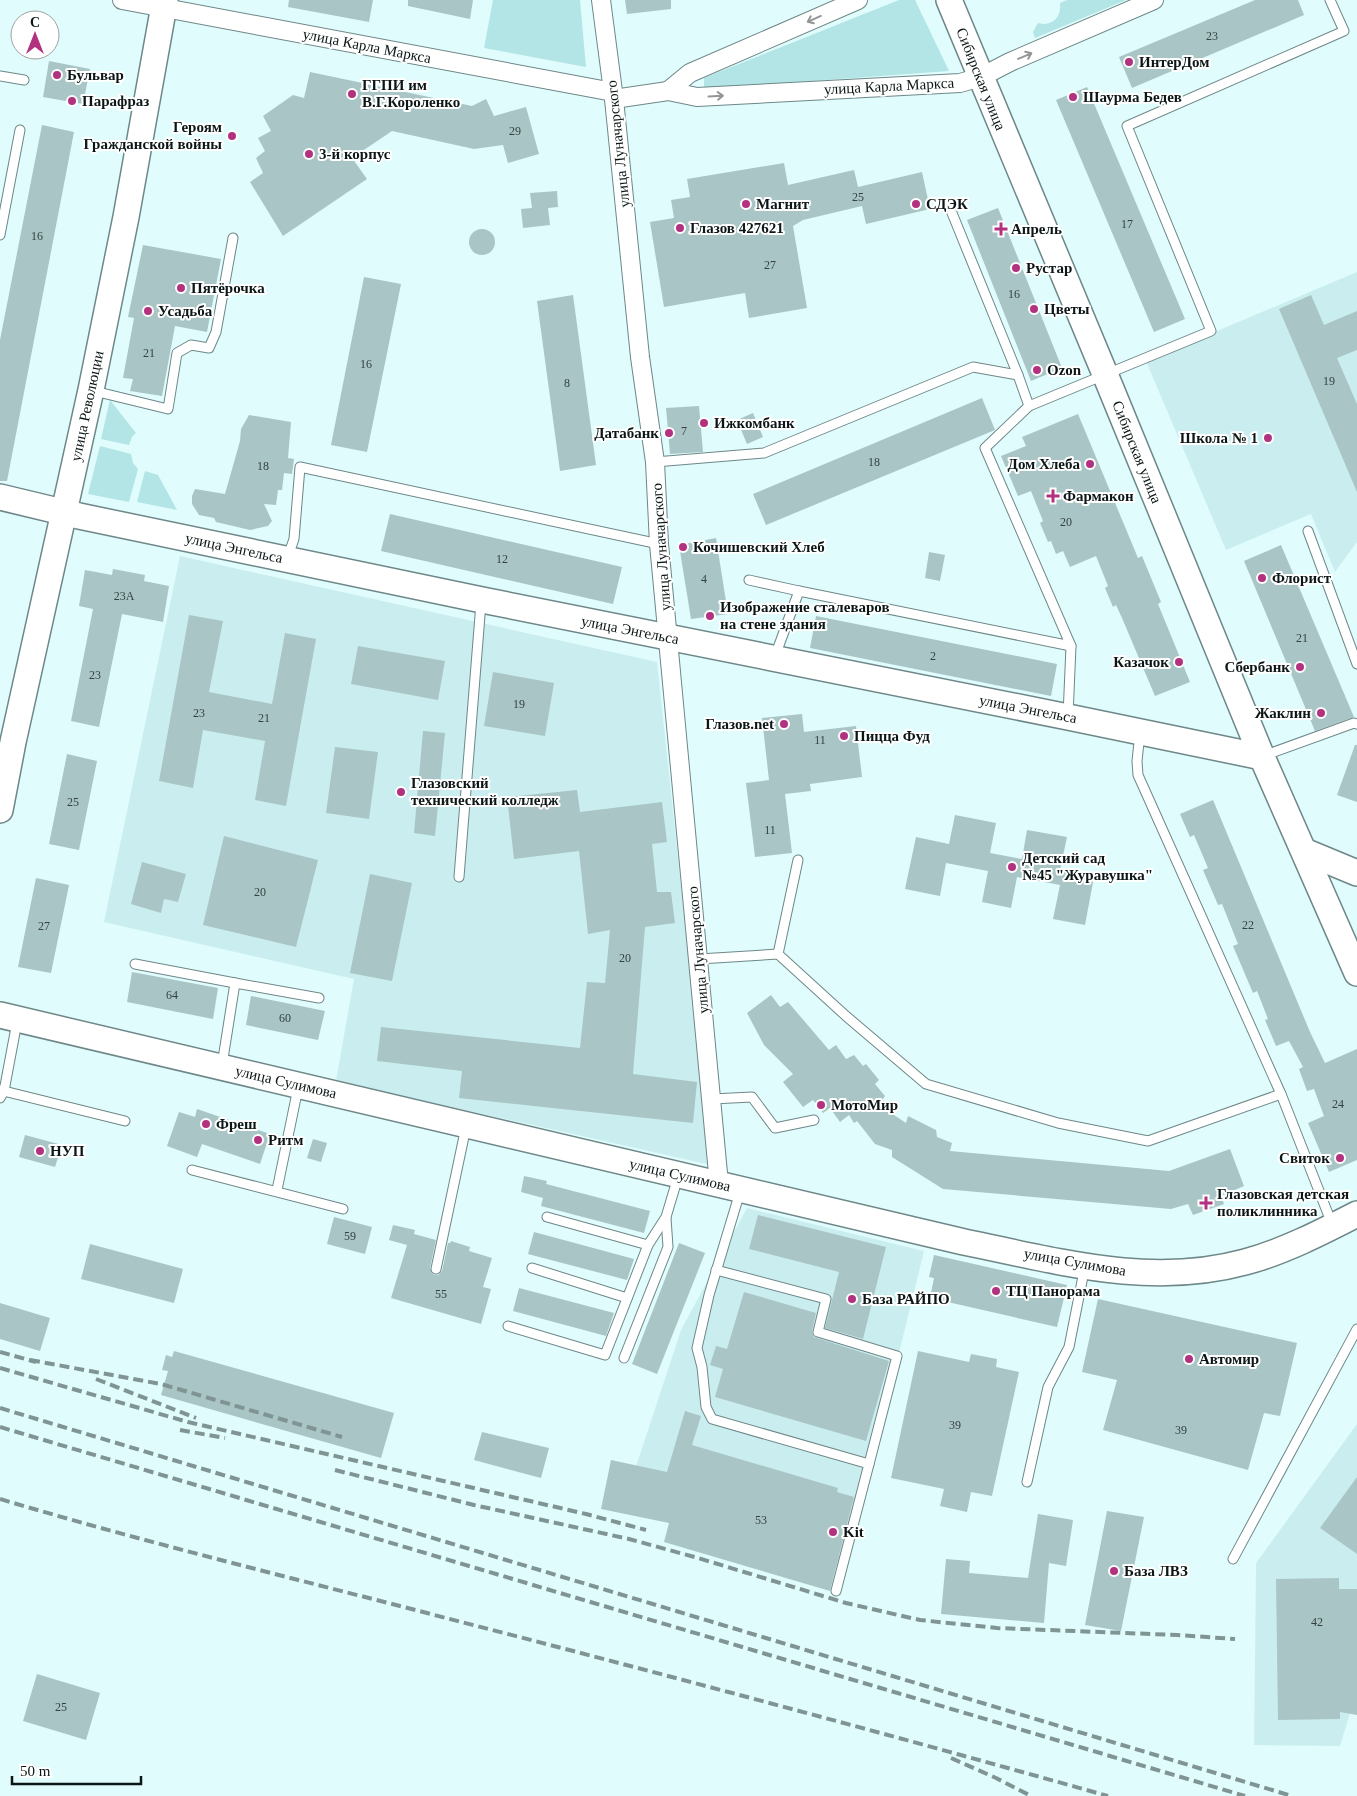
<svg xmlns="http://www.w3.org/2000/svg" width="1357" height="1796" font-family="'Times New Roman',serif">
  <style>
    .built { fill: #caeeef }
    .green { fill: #b3e5e6 }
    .building { fill: #aac5c5 }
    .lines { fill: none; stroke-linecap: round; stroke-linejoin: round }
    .lane-casing { stroke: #6e8788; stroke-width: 11 }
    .street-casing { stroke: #6e8788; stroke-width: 20 }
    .secondary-casing { stroke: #6e8788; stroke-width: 28 }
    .lane { stroke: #fff; stroke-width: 9 }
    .street { stroke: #fff; stroke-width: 18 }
    .secondary { stroke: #fff; stroke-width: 25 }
    .rail { stroke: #809494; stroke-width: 4; stroke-dasharray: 10 5; stroke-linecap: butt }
    .oneway { stroke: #929696 }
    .poi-dot { fill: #b2327f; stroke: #fff; stroke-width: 2 }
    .labels { text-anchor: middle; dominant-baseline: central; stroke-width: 4; stroke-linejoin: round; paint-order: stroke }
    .number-label { font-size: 12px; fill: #344242 }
    .street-label { font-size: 15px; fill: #0c1616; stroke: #fff }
    .poi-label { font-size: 15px; font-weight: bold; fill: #0c1616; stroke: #fff; text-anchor: start }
  </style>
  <rect width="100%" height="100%" fill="#e0fcfc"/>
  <g class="built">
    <polygon points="1357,272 1357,542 1335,572 1311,514 1226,550 1146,361"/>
    <polygon points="180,556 657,662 711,1165 336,1081 354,979 104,922"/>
    <polygon points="747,1208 924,1251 846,1570 624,1503 681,1330"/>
    <polygon points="1357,1424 1357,1690 1340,1746 1254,1745 1256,1563"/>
  </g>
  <g class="green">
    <polygon points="493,0 580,0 586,67 484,48"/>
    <polygon points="899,0 915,0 949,71 704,89 704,78"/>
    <path d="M1067,0H1126L1035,38L1033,32L1038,23C1052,27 1062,17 1060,3Z"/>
    <polygon points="110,400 136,433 132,437 129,445 101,439"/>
    <polygon points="100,446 131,454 133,463 138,469 129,502 88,494"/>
    <polygon points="145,471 158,475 177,510 137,502"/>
  </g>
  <g class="building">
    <polygon points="289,0 373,0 369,22 288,7"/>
    <polygon points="408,0 473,0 470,19 408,6"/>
    <polygon points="625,0 671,0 671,9 627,14"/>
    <polygon points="1255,0 1298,0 1304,15 1132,88 1119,57"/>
    <polygon points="49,61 90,69 83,104 43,97"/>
    <polygon points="310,72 472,106 486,99 494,116 526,107 539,154 508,163 503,145 474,149 392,131 352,158 367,179 283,236 250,182 263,173 256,158 265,151 258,138 271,131 263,116 293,95 304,98"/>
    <polygon points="1087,87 1185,319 1154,332 1056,100"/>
    <polygon points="42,125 74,132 7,481 0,481 0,340"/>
    <polygon points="784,163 788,185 854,170 858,187 922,172 930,209 866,224 862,206 803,220 793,226 807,308 749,318 745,293 664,307 650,222 674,218 671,200 690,197 687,179"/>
    <polygon points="557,191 558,207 548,208 550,225 523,228 521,209 532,208 530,193"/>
    <polygon points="998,208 1062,368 1031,381 967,220"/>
    <circle cx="482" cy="242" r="13"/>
    <polygon points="143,245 221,259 207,332 175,326 162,396 130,391 133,379 123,378 134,318 128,317"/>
    <polygon points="364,277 401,284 367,452 331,445"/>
    <polygon points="573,295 596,465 560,471 537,301"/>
    <polygon points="1311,295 1324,325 1357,311 1357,350 1337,358 1357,404 1357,492 1279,309"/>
    <polygon points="982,398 995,430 766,525 753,494"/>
    <polygon points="699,406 703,452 670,454 666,408"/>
    <polygon points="753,413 763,437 747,444 737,420"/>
    <polygon points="1078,414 1138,558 1142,556 1161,602 1158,604 1190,682 1155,696 1122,618 1116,605 1113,607 1105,588 1108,586 1096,556 1070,567 1063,551 1056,554 1051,541 1048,542 1040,523 1043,521 1031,491 1018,496 1001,456 1026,446 1022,437"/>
    <polygon points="249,415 291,422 288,458 294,459 292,474 284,473 282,490 278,490 276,505 264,504 272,521 268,526 250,530 216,522 214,518 199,515 192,504 192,496 195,489 225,494 240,441 241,429"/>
    <polygon points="390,514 622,567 613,604 381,551"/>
    <polygon points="716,538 728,614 691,619 679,545"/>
    <polygon points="1281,545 1354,717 1315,731 1244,561"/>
    <polygon points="929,552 945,555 940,581 925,578"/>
    <polygon points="113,569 145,575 144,581 169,586 163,622 122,614 99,727 71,721 93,609 79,606 85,570 112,575"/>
    <polygon points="189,615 223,621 209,692 272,704 285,633 316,639 286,806 255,800 265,741 203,730 193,788 159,781"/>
    <polygon points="816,616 1057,664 1051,696 810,648"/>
    <polygon points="358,646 445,661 438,700 351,684"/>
    <polygon points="493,672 554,683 545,736 484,726"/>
    <polygon points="802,714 804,732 856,726 862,777 810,784 811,791 785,794 792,853 755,857 746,783 769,780 762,718"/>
    <polygon points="423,731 445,733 435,836 414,833"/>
    <polygon points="1355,745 1357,745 1357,802 1337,795"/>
    <polygon points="335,747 378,752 369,819 326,813"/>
    <polygon points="67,754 97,761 79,850 49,844"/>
    <polygon points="577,790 580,812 662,802 667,842 652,844 657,892 671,892 675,923 645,927 633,1074 697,1082 693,1123 459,1098 462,1071 377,1061 381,1027 580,1048 587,982 605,983 610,930 588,934 579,851 514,859 507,797"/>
    <polygon points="1213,800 1310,1032 1325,1063 1357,1049 1357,1160 1329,1172 1308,1123 1324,1116 1314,1089 1307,1091 1299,1069 1303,1067 1289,1041 1276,1046 1265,1020 1268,1019 1257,991 1253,993 1233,946 1238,944 1222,904 1218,905 1203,870 1208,868 1194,835 1190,837 1180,814"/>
    <polygon points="955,815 996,823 990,853 1022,859 1027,830 1067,837 1060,870 1094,877 1085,925 1053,919 1060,885 1017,877 1011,908 982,902 988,871 946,863 940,896 905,889 916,837 949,844"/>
    <polygon points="224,836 318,860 296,947 203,925"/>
    <polygon points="142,862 186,874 178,902 164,899 161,913 131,904"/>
    <polygon points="370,874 412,883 392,981 350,973"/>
    <polygon points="36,878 69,885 51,973 18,967"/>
    <polygon points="132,972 218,988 213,1019 127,1002"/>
    <polygon points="771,995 780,1007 788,1002 829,1050 836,1045 846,1059 854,1055 863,1066 866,1064 879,1080 875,1084 885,1096 879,1105 906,1123 908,1116 936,1130 937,1137 952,1143 950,1151 1169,1171 1230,1149 1244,1186 1221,1196 1224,1204 1193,1215 1188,1204 1171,1209 943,1189 892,1157 892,1150 875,1144 857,1121 854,1123 849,1115 840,1122 830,1108 823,1113 813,1100 803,1107 783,1082 793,1074 764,1045 747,1013"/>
    <polygon points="251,996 325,1011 318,1040 246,1025"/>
    <polygon points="197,1109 270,1134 260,1164 202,1144 197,1157 167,1146 179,1112 195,1117"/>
    <polygon points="25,1135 62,1145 55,1167 19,1157"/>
    <polygon points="313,1139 327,1143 321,1162 307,1158"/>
    <polygon points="524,1176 547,1181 546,1184 650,1211 644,1233 541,1206 543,1198 521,1192"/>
    <polygon points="758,1215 886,1247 863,1339 825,1328 839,1272 749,1249"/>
    <polygon points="334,1217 372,1227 365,1254 327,1244"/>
    <polygon points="393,1225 415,1230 414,1234 436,1240 430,1268 432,1273 434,1275 438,1275 442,1271 448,1243 450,1243 451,1241 470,1247 469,1251 492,1258 483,1287 491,1289 481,1324 391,1298 407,1245 389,1240"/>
    <polygon points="534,1232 634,1259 627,1280 528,1254"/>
    <polygon points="679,1243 705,1253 657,1374 632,1364"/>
    <polygon points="90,1244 183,1269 174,1303 81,1279"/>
    <polygon points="934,1255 1067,1285 1057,1327 930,1298 934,1278 929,1277"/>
    <polygon points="519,1288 614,1313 606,1336 513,1311"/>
    <polygon points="744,1292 816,1313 812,1331 814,1337 889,1361 866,1441 715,1397 723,1369 710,1365 716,1346 727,1349"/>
    <polygon points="1098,1299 1297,1343 1280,1416 1264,1413 1248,1470 1103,1430 1117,1380 1082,1372"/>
    <polygon points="0,1303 50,1318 40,1351 0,1339"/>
    <polygon points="174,1351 394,1413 381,1458 161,1395 168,1371 162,1370 166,1355 172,1357"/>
    <polygon points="918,1351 969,1362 971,1354 997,1359 996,1367 1019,1372 992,1496 971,1492 967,1512 940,1506 944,1489 891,1478"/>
    <polygon points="685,1411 701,1416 692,1445 838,1488 837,1492 854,1497 830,1591 664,1542 669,1523 601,1509 611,1460 667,1472"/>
    <polygon points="482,1432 549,1448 541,1478 474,1460"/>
    <polygon points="1357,1477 1357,1554 1320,1528"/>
    <polygon points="1107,1511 1144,1517 1121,1631 1085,1625"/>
    <polygon points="1038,1514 1073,1520 1066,1566 1049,1563 1044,1623 941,1614 946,1559 970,1561 969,1573 1028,1578"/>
    <polygon points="1339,1578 1339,1589 1357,1589 1357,1715 1340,1712 1340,1719 1278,1720 1276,1579"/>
    <polygon points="37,1674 100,1693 86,1740 23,1721"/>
  </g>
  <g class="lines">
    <defs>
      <g id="lane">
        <polyline points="0,76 24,80"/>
        <polyline points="952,213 1018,375 1029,406 1211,331 1127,126 1344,31 1330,0"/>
        <polyline points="0,235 20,130"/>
        <polyline points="94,391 168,409 177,353 191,345 209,348 216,332 233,238"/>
        <polyline points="655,462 764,453 973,367 1018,375"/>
        <polyline points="1308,531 1357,664"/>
        <polyline points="287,559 294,539 300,467 659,544"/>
        <polyline points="749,580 799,591"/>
        <polyline points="775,656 799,591 1071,646 985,448 1029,406"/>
        <polyline points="1068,716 1071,646"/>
        <polyline points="1140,733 1137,761 1138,775 1281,1094 1332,1224"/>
        <polyline points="1263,756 1354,723 1357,724"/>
        <polyline points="459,877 481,603"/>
        <polyline points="778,954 798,860"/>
        <polyline points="699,959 778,954 846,1016 926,1084 1058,1123 1148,1141 1281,1094"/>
        <polyline points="135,964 235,983"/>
        <polyline points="222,1065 235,983 319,998"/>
        <polyline points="0,1090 125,1121"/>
        <polyline points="0,1098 4,1091 17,1022"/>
        <polyline points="712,1099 752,1097 775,1128 814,1120"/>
        <polyline points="192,1170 343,1209"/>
        <polyline points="277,1190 298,1088"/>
        <polyline points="740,1192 709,1295 697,1348 702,1367 706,1407 712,1419 869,1464 836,1591"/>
        <polyline points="547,1217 648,1245"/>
        <polyline points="532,1268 627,1298"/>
        <polyline points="436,1269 466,1127"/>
        <polyline points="716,1270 826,1299 818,1332 897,1356 869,1464"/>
        <polyline points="508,1326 605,1355 648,1245 666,1217 678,1177"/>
        <polyline points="624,1358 668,1247 666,1218"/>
        <polyline points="1027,1482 1048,1387 1069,1347 1085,1266"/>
        <polyline points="1233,1559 1357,1329"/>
      </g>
      <g id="street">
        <polyline points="122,0 613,92"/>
        <polyline points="601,0 614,99 640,357 655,462 659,544 719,1184"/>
        <polyline points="668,91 690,73 858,0"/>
        <polyline points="614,99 668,91 697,97 960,83 981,77 1010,62 1154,0"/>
      </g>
      <g id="secondary">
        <polyline points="949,0 1105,374 1262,757 1357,973"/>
        <polyline points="0,497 79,516 482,600 1068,717 1262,757"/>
        <polyline points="0,810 13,742 91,390 126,217 165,0"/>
        <polyline points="1304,851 1357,873"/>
        <path d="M0,1015L964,1242C1058,1261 1150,1288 1245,1262C1283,1252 1322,1232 1357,1214"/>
      </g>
    </defs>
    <use href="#lane" class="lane-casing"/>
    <use href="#street" class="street-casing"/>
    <use href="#secondary" class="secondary-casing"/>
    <use href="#lane" class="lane"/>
    <use href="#street" class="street"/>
    <use href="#secondary" class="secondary"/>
    <g class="rail">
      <polyline points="0,1352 36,1362"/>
      <polyline points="30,1360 161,1384 342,1437"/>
      <polyline points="0,1368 188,1422 586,1514 646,1530"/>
      <polyline points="96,1379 196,1418"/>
      <polyline points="0,1408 1292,1796"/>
      <polyline points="0,1427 1245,1796"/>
      <polyline points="180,1430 225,1438"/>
      <polyline points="335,1470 474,1505 629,1539 698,1558 846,1603 920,1620 997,1628 1177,1635 1235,1639"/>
      <path d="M0,1499C147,1543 297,1579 446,1618C667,1675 888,1734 1108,1796"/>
      <polyline points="951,1758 996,1778 1031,1796"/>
    </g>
  </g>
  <defs><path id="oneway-shaft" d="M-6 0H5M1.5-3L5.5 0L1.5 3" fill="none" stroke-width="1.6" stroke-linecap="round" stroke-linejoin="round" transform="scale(1.25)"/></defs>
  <g class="oneway">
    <use href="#oneway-shaft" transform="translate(814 19) rotate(156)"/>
    <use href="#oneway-shaft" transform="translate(1025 56) rotate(-23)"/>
    <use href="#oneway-shaft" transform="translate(716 96) rotate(-3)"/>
  </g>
  <g class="poi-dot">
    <circle cx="1129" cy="62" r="5"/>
    <circle cx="57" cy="75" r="5"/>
    <circle cx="352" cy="94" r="5"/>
    <circle cx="1073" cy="97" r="5"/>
    <circle cx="72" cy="101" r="5"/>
    <circle cx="232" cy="136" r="5"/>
    <circle cx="309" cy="154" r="5"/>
    <circle cx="746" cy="204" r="5"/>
    <circle cx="916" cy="204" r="5"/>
    <circle cx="680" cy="228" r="5"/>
    <path d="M998.5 221.5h5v5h5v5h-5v5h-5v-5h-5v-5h5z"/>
    <circle cx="1016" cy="268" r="5"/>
    <circle cx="181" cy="288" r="5"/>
    <circle cx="1034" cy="309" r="5"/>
    <circle cx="148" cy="311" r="5"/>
    <circle cx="1037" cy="370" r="5"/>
    <circle cx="704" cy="423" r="5"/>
    <circle cx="669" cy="433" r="5"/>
    <circle cx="1268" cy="438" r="5"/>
    <circle cx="1090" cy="464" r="5"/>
    <path d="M1050.5 488.5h5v5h5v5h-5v5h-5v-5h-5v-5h5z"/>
    <circle cx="683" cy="547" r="5"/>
    <circle cx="1262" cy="578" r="5"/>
    <circle cx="710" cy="616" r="5"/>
    <circle cx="1179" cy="662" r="5"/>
    <circle cx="1300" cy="667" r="5"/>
    <circle cx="1321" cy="713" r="5"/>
    <circle cx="784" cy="724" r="5"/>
    <circle cx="844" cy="736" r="5"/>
    <circle cx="401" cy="792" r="5"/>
    <circle cx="1012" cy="867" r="5"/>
    <circle cx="821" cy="1105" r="5"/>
    <circle cx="206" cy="1124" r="5"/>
    <circle cx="258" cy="1140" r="5"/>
    <circle cx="40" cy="1151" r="5"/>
    <circle cx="1340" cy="1158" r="5"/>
    <path d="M1203.5 1195.5h5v5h5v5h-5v5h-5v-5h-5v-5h5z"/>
    <circle cx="996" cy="1291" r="5"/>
    <circle cx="852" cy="1299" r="5"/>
    <circle cx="1189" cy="1359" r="5"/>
    <circle cx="833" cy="1532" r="5"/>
    <circle cx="1114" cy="1571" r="5"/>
  </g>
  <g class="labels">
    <g class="number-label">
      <text x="1212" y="36">23</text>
      <text x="515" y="131">29</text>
      <text x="858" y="197">25</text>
      <text x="1127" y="224">17</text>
      <text x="37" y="236">16</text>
      <text x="770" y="265">27</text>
      <text x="1014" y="294">16</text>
      <text x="149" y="353">21</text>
      <text x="366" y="364">16</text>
      <text x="1329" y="381">19</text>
      <text x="567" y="383">8</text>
      <text x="684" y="431">7</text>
      <text x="874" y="462">18</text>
      <text x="263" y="466">18</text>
      <text x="1066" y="522">20</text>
      <text x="502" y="559">12</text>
      <text x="704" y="579">4</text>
      <text x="124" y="596">23А</text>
      <text x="1302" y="638">21</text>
      <text x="933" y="656">2</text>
      <text x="95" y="675">23</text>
      <text x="519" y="704">19</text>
      <text x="199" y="713">23</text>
      <text x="264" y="718">21</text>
      <text x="820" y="740">11</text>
      <text x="73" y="802">25</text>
      <text x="770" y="830">11</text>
      <text x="260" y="892">20</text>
      <text x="1248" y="925">22</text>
      <text x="44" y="926">27</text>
      <text x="625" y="958">20</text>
      <text x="172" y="995">64</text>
      <text x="285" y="1018">60</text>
      <text x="1338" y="1104">24</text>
      <text x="350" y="1236">59</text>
      <text x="441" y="1294">55</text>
      <text x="955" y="1425">39</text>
      <text x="1181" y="1430">39</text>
      <text x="761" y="1520">53</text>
      <text x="1317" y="1622">42</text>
      <text x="61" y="1707">25</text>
    </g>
    <g class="street-label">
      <text transform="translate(367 46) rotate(11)">улица Карла Маркса</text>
      <text transform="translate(981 79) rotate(68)">Сибирская улица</text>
      <text transform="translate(889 86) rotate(-3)">улица Карла Маркса</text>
      <text transform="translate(618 144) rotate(-96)">улица Луначарского</text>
      <text transform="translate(87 406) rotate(-78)">улица Революции</text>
      <text transform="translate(1137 452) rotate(68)">Сибирская улица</text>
      <text transform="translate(661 547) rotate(-94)">улица Луначарского</text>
      <text transform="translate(234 548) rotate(12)">улица Энгельса</text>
      <text transform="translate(630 630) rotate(11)">улица Энгельса</text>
      <text transform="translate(1028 709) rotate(11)">улица Энгельса</text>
      <text transform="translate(698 950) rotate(-95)">улица Луначарского</text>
      <text transform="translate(286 1082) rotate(13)">улица Сулимова</text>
      <text transform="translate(680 1175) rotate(13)">улица Сулимова</text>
      <text transform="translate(1075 1262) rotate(10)">улица Сулимова</text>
    </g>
    <g class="poi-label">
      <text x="1139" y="62">ИнтерДом</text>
      <text x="67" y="75">Бульвар</text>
      <text x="362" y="85">ГГПИ им<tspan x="362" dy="17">В.Г.Короленко</tspan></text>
      <text x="1083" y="97">Шаурма Бедев</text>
      <text x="82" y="101">Парафраз</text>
      <text x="222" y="127" text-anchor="end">Героям<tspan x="222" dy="17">Гражданской войны</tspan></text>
      <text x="319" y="154">3-й корпус</text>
      <text x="756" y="204">Магнит</text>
      <text x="926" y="204">СДЭК</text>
      <text x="690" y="228">Глазов 427621</text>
      <text x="1011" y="229">Апрель</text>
      <text x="1026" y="268">Рустар</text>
      <text x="191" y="288">Пятёрочка</text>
      <text x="1044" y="309">Цветы</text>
      <text x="158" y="311">Усадьба</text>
      <text x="1047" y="370">Ozon</text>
      <text x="714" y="423">Ижкомбанк</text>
      <text x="659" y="433" text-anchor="end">Датабанк</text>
      <text x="1258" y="438" text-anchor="end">Школа № 1</text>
      <text x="1080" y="464" text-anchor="end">Дом Хлеба</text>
      <text x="1063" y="496">Фармакон</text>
      <text x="693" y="547">Кочишевский Хлеб</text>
      <text x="1272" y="578">Флорист</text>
      <text x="720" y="607">Изображение сталеваров<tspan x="720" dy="17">на стене здания</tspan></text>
      <text x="1169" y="662" text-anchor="end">Казачок</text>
      <text x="1290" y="667" text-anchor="end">Сбербанк</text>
      <text x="1311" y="713" text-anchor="end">Жаклин</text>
      <text x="774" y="724" text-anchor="end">Глазов.net</text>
      <text x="854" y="736">Пицца Фуд</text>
      <text x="411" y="783">Глазовский<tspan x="411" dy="17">технический колледж</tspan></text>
      <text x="1022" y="858">Детский сад<tspan x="1022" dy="17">№45 "Журавушка"</tspan></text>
      <text x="831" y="1105">МотоМир</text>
      <text x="216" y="1124">Фреш</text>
      <text x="268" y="1140">Ритм</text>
      <text x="50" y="1151">НУП</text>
      <text x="1330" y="1158" text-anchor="end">Свиток</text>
      <text x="1217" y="1194">Глазовская детская<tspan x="1217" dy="17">поликлинника</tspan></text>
      <text x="1006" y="1291">ТЦ Панорама</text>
      <text x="862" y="1299">База РАЙПО</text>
      <text x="1199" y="1359">Автомир</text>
      <text x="843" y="1532">Kit</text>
      <text x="1124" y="1571">База ЛВЗ</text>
    </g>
  </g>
  <g transform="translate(35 35)"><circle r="24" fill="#ffffff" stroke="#9ea2a2"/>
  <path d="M0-4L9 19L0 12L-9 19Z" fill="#b2327f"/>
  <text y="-8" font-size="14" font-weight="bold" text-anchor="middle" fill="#0c1616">С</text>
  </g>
  <path d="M12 1776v8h129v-8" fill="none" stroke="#0c1616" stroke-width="2.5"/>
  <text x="20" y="1776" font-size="15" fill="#0c1616" stroke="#ffffff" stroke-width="4" paint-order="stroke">50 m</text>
</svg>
